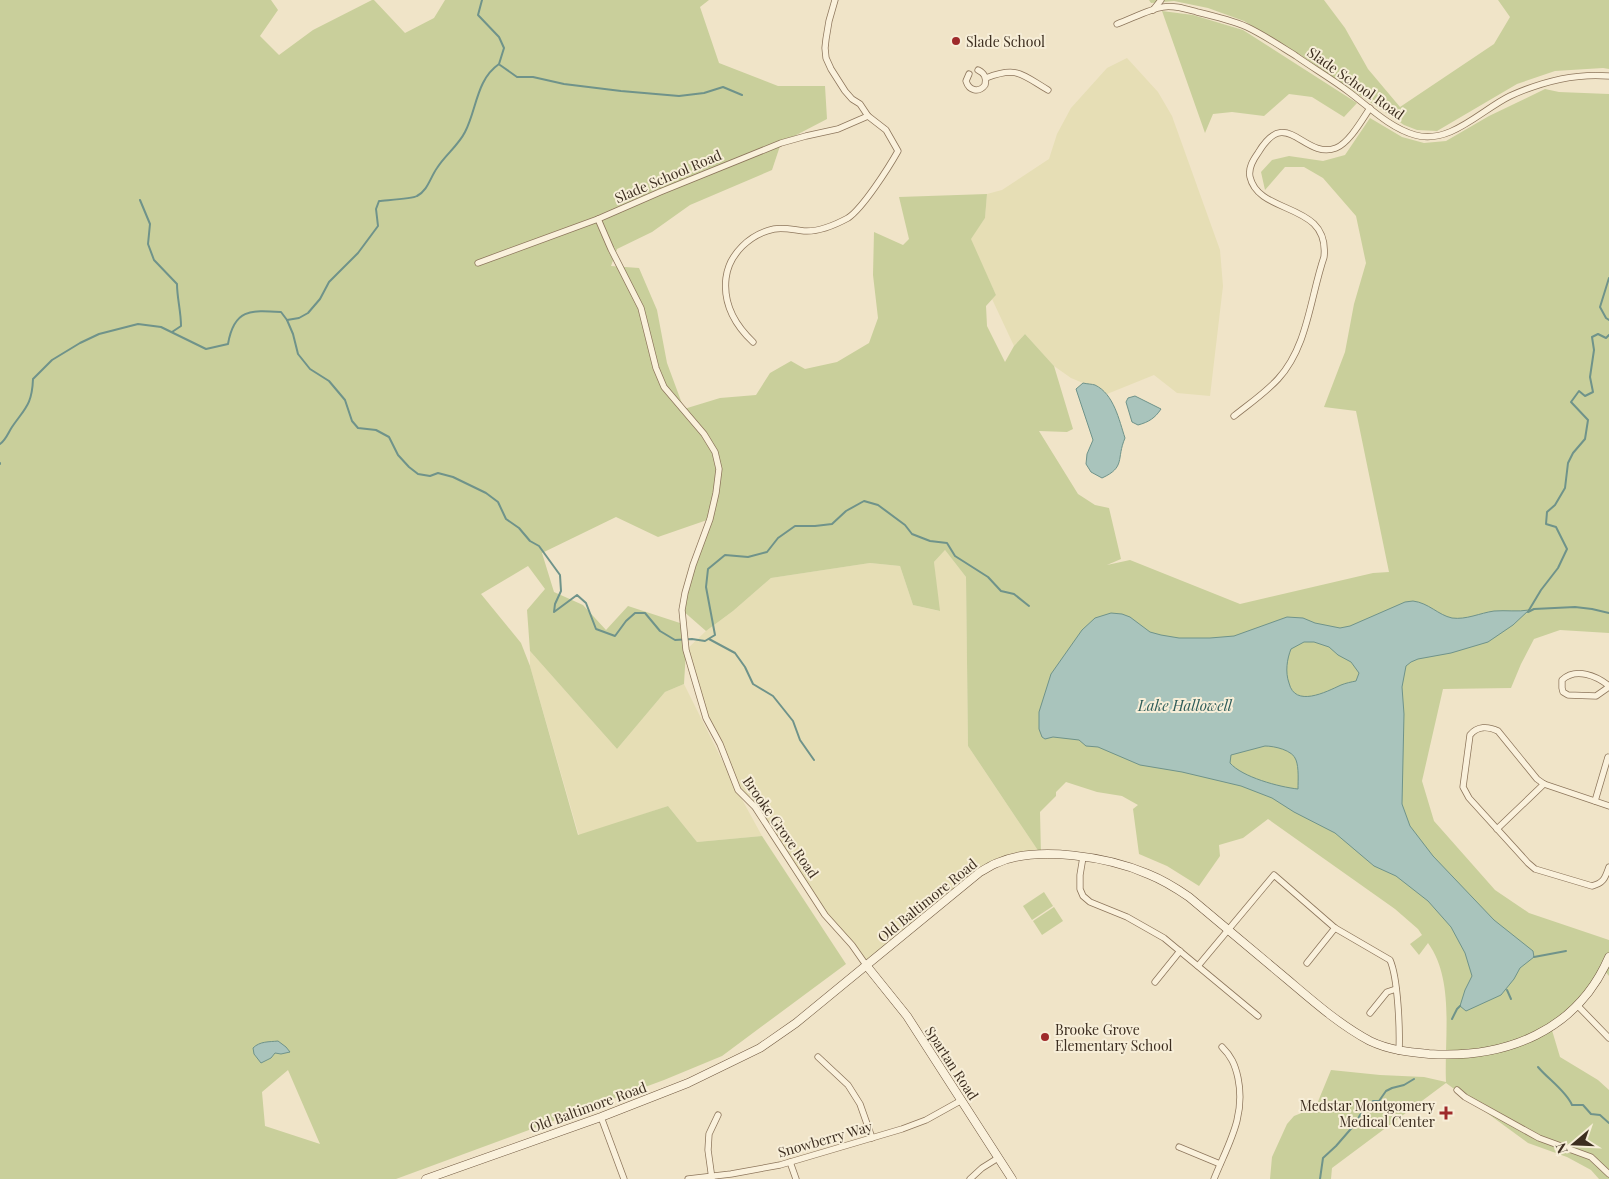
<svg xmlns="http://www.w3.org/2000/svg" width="1609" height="1179" font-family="'Playfair Display',serif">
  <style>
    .farmland { fill: #e6deb5 }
    .green { fill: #c9cf9b; fill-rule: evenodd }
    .water { fill: #a9c4bc; stroke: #6f938a; fill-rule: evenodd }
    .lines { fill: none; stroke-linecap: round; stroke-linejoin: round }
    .stream { stroke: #6f938a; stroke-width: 2 }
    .street-casing { stroke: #8d765c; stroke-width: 7 }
    .secondary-casing { stroke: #6f573f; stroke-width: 9 }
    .street { stroke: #faf1dc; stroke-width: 5.5 }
    .secondary { stroke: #faf1dc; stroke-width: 8 }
    .poi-dot { fill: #9e2a2b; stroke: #f7eed8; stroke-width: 2 }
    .labels { text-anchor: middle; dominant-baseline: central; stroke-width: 4; stroke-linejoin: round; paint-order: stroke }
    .poi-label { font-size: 14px; fill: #3d2e20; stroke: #f7eed8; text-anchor: start }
    .street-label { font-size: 14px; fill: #3d2e20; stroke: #f7eed8 }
    .water-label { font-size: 15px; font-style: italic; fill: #2f5d5a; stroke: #f7eed8 }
  </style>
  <rect width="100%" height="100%" fill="#f0e4c8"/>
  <g class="farmland">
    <polygon points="1127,58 1158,92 1172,116 1220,250 1223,286 1210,396 1177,393 1154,375 1107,394 1095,385 1083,383 1071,378 1054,366 1025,334 1014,346 992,299 996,295 970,239 985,218 987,194 1002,190 1049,159 1057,134 1071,108 1107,68"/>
    <polygon points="945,550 966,577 968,746 1041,855 998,863 866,965 825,915 768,826 738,792 762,836 697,842 668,806 579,836 530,666 530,651 617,749 665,692 684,684 732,780 706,718 686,650 706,631 733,611 771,578 870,563 900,566 913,605 939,611 934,562"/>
  </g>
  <g class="green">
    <path d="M0,0H271L278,10L260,36L279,55L313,30L372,0H374L405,33L434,18L445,0H709L700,7L719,63L778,86H825L827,119L781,143L772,170L690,205L652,232L617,249L611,266L639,268L657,310L667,363L684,409L720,398L756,395L770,373L791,361L805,369L837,362L869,343L878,318L873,275L874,232L903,245L909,239L899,197L987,194L985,218L971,239L996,295L986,306L987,326L1005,362L1014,346L1025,334L1054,366L1073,429L1067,432L1039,431L1078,494L1095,505L1109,508L1121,559L1107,565L1130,560L1240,604L1373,573L1389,572L1356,411L1324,407L1345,352L1354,304L1366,263L1356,216L1323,178L1304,167H1285L1265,190L1261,172L1272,160L1289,156L1323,161L1345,155L1370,118L1402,137L1424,143L1446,141L1489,116L1545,89L1559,92L1609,94V633L1560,630L1534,639L1521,664L1511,688L1443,689L1422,781L1434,821L1495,890L1529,913L1609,940V976L1604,970L1595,983L1551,1027L1560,1057L1598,1080L1609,1090V1179H1599L1591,1170L1567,1157L1528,1143L1446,1083L1332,1168L1331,1179H1270L1272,1157L1287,1124L1294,1116L1304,1112L1317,1104L1331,1070L1380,1075L1424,1077L1446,1082C1444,1038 1455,980 1428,943L1419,955L1410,944L1422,935L1418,929L1395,909L1268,819L1243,838L1219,845L1220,856L1199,886L1167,866L1139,854L1133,809L1138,805L1122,796L1097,792L1066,782L1056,792V796L1040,812L1041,855L968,746L966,577L945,550L934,562L940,611L913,605L900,566L870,563L771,578L733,611L706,631L682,610L710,519L658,537L616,517L542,553L554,592L583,605L606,630L628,606L683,624L686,650L684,684L665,692L617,749L530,651L527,610L545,589L528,566L481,594L521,643L530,666L578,835L668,806L697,842L762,836L846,964L722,1056L664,1080L396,1179H0ZM288,1070L320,1144L265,1126L262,1092Z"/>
    <polygon points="1149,0 1324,0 1345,28 1368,69 1400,107 1494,44 1510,17 1498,0 1609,0 1609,69 1603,68 1555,71 1517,84 1437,131 1417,130 1404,125 1302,56 1244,21 1208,8 1174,1 1151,3"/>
    <polygon points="1162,11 1193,15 1243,30 1357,103 1344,117 1312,97 1289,94 1264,116 1232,112 1213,114 1205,133"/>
    <polygon points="1044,892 1053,906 1032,920 1023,906"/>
    <polygon points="1054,907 1063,921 1042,935 1033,921"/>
  </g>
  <g class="water">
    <path d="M1083,383C1087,384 1092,384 1095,385C1114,394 1119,420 1125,438C1116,459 1126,467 1102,478L1091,472L1086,464L1087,454L1093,440L1076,389Z"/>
    <path d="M1135,396L1161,409C1155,418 1149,422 1138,425L1132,422L1126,402L1128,398Z"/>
    <path d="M1413,601C1429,603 1438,615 1452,618C1466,620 1480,613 1494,611C1506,610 1518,612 1529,610L1513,625L1488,642L1451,653L1418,659L1411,662L1406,666L1402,687L1404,714L1402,804L1410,826L1433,856L1494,920L1533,951L1534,957L1520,968L1514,979L1501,995L1466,1011L1460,1006L1465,990L1472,976L1465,953L1451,927L1428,901L1396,876L1374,866L1335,833L1294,812L1272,798L1241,786L1182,772L1140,765L1098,747L1086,746L1079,740L1053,737L1045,739L1042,737L1039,729V712L1051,674L1082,630L1095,618L1111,613L1122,614L1130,617L1150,632L1161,635L1179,638H1210L1234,636L1287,617L1303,618L1315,623L1340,628L1350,626L1405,602ZM1304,642H1314L1329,647L1338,655L1351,662L1359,673L1356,681C1351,682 1346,683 1341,685C1326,692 1295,708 1289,683C1285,672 1287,659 1291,649ZM1265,746C1274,746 1293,750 1296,760C1299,768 1298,780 1298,789C1279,787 1242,777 1230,763L1231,755Z"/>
    <path d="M278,1041L286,1047L290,1052L281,1054L275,1053L271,1058L261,1063L254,1054L253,1048C260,1041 269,1042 278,1041Z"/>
  </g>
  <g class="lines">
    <g class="stream">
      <polyline points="500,65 517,77 533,77 564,84 621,91 679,96 704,93 723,87 742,95"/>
      <path d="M140,200L150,224L148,244L154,260L177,284C177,298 181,311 181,326L172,332"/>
      <polyline points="1609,278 1600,307 1606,318 1609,320"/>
      <path d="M287,320L299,318L308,313L320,299L329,282L358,253L378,226L376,209L379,201C388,200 412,199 417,196C428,190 430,178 437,168C445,155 458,146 465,132C477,109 476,80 499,64L504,48L499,37L478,15L482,0"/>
      <path d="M0,444C6,440 8,433 12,427C25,408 32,405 33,379L52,360L80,343L99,334L138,324L161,327L206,349L228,344C234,309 250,310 281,312L287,320L293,334L298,354L310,369L329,381L345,400L352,421L358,428L376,430L389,437L398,455L409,467L418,474L430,476L438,473L453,477L486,493L498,502L506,519L519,528L530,541L539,546L560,575L561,591L555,604L554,612L577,595L586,603L596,629L615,636L626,621L635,613H645L660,631L675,640L692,639L705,641L715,635L706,587L708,569L725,555L748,557L767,552L778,538L795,526H815L832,524L846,511L864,501L878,505L905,525L912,534L930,541L947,543L955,556L988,577L1001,591L1014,594L1029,606"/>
      <polyline points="0,463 0,464"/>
      <polyline points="1529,610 1541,590 1558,568 1567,549 1556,527 1546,524 1547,512 1555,505 1565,488 1568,463 1573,453 1585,439 1588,420 1571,402 1579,391 1585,396 1593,392 1590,377 1594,350 1592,337 1598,334 1606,338 1609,335"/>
      <polyline points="1528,612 1534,609 1575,607 1592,609 1609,613"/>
      <polyline points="709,639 735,653 745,667 753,684 773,696 793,721 800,740 814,760"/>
      <polyline points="1534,957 1566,951"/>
      <polyline points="1507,990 1511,999"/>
      <polyline points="1452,1019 1457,1009 1460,1006"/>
      <path d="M1538,1067C1548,1079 1566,1091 1572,1105H1583L1591,1114L1600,1115L1609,1123"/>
      <polyline points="1320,1179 1323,1158 1336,1146 1356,1123 1360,1115 1366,1110 1369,1104 1373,1101 1379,1101 1386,1091 1392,1088 1404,1085 1414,1079"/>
    </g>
    <defs>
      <g id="street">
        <polyline points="1153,10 1161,0"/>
        <path d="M1117,24C1131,19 1150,9 1163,7C1174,5 1186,9 1197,12C1214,16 1231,20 1247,27C1264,35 1280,46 1296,56C1313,68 1332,79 1349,92C1369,107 1390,128 1415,135C1450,145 1481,110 1510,96C1541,82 1575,73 1609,76"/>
        <path d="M969,74L966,81C969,91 979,93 985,85C987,77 984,73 978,70"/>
        <path d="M986,78C1017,66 1021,74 1048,90"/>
        <polyline points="598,219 611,249 641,308 656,368 664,387 704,434 715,452 719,469 716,493 710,519 693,565 685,593 682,610 686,650 706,718 720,744 738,790 755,807 825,915 852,945 866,965"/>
        <polyline points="478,263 598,219 660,192 781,143 806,136 838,129 868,116"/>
        <path d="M753,342C735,325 723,304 726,278C729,254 750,234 774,229C784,227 794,230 804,231C819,232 835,225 848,218C863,208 889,167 898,151L886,130L868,116L860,104L852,99L845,91L831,69L826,58L825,48L826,39L829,21L835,0"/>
        <path d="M1234,416C1249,404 1265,393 1278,379C1308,346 1310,298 1324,257C1330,201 1259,216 1250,177C1248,168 1253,160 1258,153C1287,104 1303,160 1336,148C1349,143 1362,120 1370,108"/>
        <path d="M1609,686C1597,676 1576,667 1562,680V688L1563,692L1568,695L1596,696L1609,687"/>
        <polyline points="1595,801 1608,757"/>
        <path d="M1609,806L1544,784L1537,779L1498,731C1488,726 1477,726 1470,735L1463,787L1469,798L1528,863L1535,869L1592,886C1604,883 1605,878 1609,867"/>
        <polyline points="1497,829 1544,784"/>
        <polyline points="1083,857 1080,875 1080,889 1083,896 1090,902 1127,917 1164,938 1258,1016"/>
        <polyline points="1307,963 1335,928"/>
        <path d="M1198,966L1274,875L1335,928L1390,960C1398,978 1400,1030 1399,1051"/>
        <polyline points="1155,982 1180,951"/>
        <polyline points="1577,1005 1609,1038"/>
        <polyline points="1370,1013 1387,992 1396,989"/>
        <polyline points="818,1057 848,1085 860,1104 872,1138"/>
        <polyline points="1457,1090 1465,1097 1539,1138 1591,1157 1609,1174"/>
        <polyline points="601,1117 624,1179"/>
        <polyline points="1179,1147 1220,1164"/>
        <polyline points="790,1162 796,1179"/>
        <polyline points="688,1179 731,1174 780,1165 902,1129 926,1120 962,1100"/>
        <polyline points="712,1179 708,1150 709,1134 718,1115"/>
        <polyline points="970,1179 982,1168 998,1158"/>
        <path d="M1214,1179C1228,1144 1246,1117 1238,1078C1235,1064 1231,1056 1222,1047"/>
      </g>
      <g id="secondary">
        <polyline points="866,965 907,1016 1012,1179"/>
        <path d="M426,1179L601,1117L688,1083L760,1048L796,1023L980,872C986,869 991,865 997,863C1037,845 1109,857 1148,874C1163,880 1176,888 1189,897C1222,925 1255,952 1288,980C1314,1002 1340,1025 1370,1041C1389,1050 1408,1052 1429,1054C1506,1059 1577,1031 1609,957"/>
      </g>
    </defs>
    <use href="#street" class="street-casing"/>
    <use href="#secondary" class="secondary-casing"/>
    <use href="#street" class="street"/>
    <use href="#secondary" class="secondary"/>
  </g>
  <g class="poi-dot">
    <circle cx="956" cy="41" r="5"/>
    <circle cx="1045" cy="1037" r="5"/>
    <path d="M1443.5 1105.5h5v5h5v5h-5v5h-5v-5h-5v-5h5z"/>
  </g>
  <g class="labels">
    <g class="poi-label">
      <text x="966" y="41">Slade School</text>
      <text x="1055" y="1029">Brooke Grove<tspan x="1055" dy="16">Elementary School</tspan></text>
      <text x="1435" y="1105" text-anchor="end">Medstar Montgomery<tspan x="1435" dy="16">Medical Center</tspan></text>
    </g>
    <g class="street-label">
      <text transform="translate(1356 83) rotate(35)">Slade School Road</text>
      <text transform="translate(668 176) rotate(-23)">Slade School Road</text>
      <text transform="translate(781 827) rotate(55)">Brooke Grove Road</text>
      <text transform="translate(927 900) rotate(-39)">Old Baltimore Road</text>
      <text transform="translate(952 1063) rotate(57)">Spartan Road</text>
      <text transform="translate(588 1107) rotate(-20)">Old Baltimore Road</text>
      <text transform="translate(825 1139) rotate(-16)">Snowberry Way</text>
    </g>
    <g class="water-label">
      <text x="1185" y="705">Lake Hallowell</text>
    </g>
  </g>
  <g transform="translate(1574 1144) rotate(251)" stroke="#f7eed8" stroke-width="4" paint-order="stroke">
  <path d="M0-4L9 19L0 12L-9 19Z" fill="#3d2e20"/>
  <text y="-8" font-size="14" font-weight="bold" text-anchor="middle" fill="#3d2e20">N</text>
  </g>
</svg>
